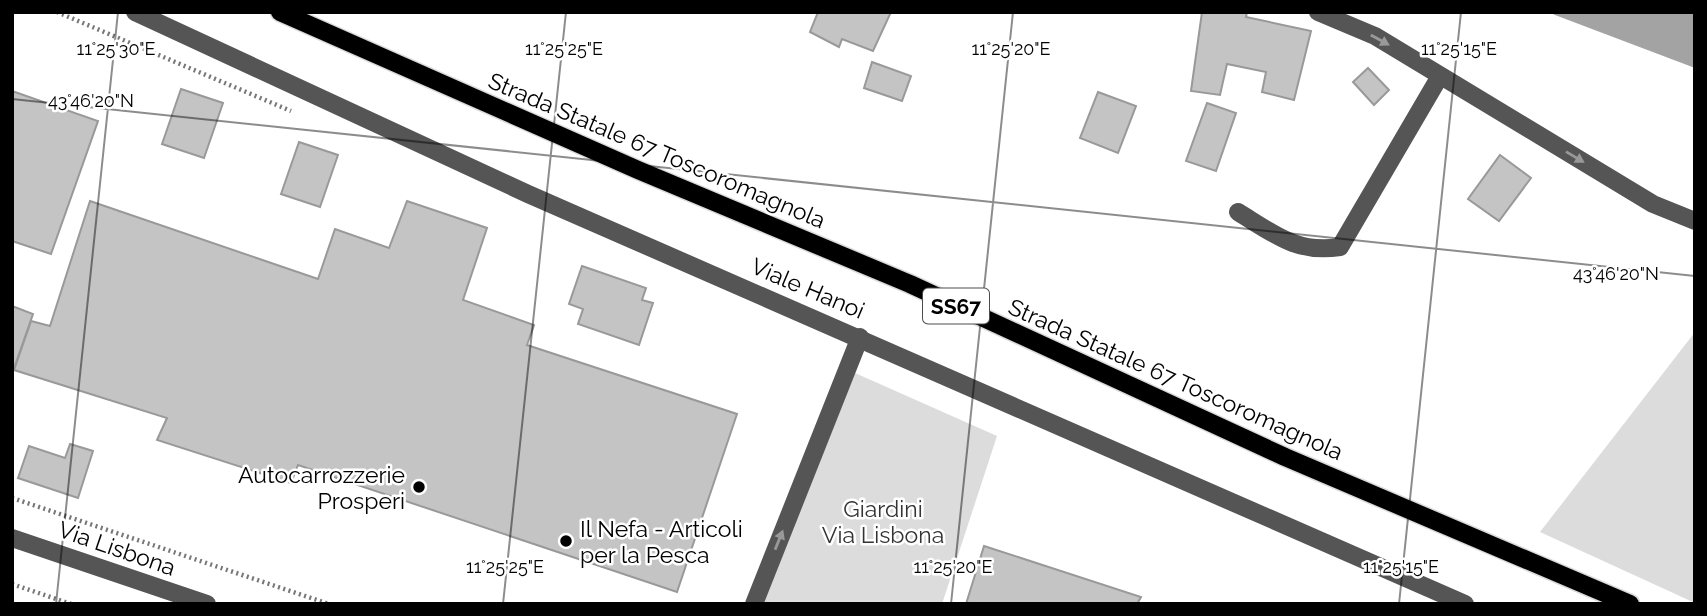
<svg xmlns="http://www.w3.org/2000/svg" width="1707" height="616" font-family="Raleway,sans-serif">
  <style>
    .green { fill: #dcdcdc }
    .water { fill: #a3a3a3 }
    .building { fill: #c4c4c4; stroke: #999; stroke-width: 2 }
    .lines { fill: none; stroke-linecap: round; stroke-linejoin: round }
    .major-casing { stroke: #dbdbdb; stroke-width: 21 }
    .path { stroke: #777; stroke-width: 4.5; stroke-dasharray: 2 3.5; stroke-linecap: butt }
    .minor { stroke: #555; stroke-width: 18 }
    .major { stroke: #000; stroke-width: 18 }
    .oneway { fill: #999 }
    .ticks { fill: none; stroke: #000; stroke-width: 2; stroke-opacity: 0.45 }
    .poi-dot { fill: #000; stroke: #fff; stroke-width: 2.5 }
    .labels { text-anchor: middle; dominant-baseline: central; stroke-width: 5; stroke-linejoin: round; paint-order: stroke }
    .shield { fill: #fff; stroke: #4c4c4c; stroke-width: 2 }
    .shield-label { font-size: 21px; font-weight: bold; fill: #000 }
    .street-label { font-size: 23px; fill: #000; stroke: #fff }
    .poi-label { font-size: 23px; fill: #000; stroke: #fff; text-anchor: end }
    .park-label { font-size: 23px; fill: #333; stroke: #fff }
    .ticks-label { font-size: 18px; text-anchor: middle; fill: #000; stroke: #fff; stroke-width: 5; stroke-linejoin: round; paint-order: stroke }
  </style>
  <rect width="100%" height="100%" fill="#fff"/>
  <g class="green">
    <polygon points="1695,332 1695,603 1540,532"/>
    <polygon points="855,373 997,436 942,604 762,604"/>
  </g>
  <polygon class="water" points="1549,12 1695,12 1695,68 1555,15"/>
  <g class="building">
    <polygon points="818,12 891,12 873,51 842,39 839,47 810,32"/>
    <polygon points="1202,12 1247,12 1246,17 1311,31 1294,100 1262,92 1266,72 1227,64 1220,95 1191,91"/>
    <polygon points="872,62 911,76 902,101 864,88"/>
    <polygon points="1368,68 1389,90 1374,105 1353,82"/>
    <polygon points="181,89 223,103 204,158 162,144"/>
    <polygon points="12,91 98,121 51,254 12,241"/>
    <polygon points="1098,92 1136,106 1118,153 1080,138"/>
    <polygon points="1207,103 1236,113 1216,171 1186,161"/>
    <polygon points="299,142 338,155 320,207 281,194"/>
    <polygon points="1500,155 1531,178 1499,221 1468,199"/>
    <polygon points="90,201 318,279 335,229 389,248 407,201 487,228 463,300 534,325 527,345 737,414 677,592 298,465 291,483 157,440 167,418 14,370 31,321 50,326"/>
    <polygon points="582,266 646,288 642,300 653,303 639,345 578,324 583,309 569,304"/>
    <polygon points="12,306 33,314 12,374"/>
    <polygon points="70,444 93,451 78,498 18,478 29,446 65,458"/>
    <polygon points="984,546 1141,597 1137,604 966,604"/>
  </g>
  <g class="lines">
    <defs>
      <polyline id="major" points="280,12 638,170 910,284 1285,457 1630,604"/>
    </defs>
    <use href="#major" class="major-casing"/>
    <g class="path">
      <polyline points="57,12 291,111"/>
      <polyline points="12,498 329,604"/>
      <polyline points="12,584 71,604"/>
    </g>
    <g class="minor">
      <polyline points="135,12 528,194 1465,604"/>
      <polyline points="1318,12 1375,36 1653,204 1695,221"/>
      <path d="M1238,212C1274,234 1297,254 1340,247L1440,76"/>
      <polyline points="12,538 207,604"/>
      <polyline points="754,604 860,337"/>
    </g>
    <use href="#major" class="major"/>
  </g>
  <defs><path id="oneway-solid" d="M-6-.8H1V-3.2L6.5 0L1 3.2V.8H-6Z" transform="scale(1.75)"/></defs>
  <g class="oneway">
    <use href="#oneway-solid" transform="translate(1380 40) rotate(29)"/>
    <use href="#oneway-solid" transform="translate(1575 157) rotate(31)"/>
    <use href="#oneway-solid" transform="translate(779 540) rotate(-68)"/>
  </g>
  <path class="ticks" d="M12,99L1695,276M56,604L118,12M503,604L566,12M951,604L1013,12M1399,604L1461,12"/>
  <g class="poi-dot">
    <circle cx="419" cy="487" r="7"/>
    <circle cx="566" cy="541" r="7"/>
  </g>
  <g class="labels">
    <rect class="shield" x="923" y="288.5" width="66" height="35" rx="5"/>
    <g class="shield-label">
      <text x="956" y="306">SS67</text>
    </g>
    <g class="street-label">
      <text transform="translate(657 150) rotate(23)">Strada Statale 67 Toscoromagnola</text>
      <text transform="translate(808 288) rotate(23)">Viale Hanoi</text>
      <text transform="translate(1176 379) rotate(24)">Strada Statale 67 Toscoromagnola</text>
      <text transform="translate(117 548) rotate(19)">Via Lisbona</text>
    </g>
    <g class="poi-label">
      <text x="405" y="474">Autocarrozzerie<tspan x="405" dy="26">Prosperi</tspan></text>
      <text x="580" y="528" text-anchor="start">Il Nefa - Articoli<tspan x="580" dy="26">per la Pesca</tspan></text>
    </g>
    <g class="park-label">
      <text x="883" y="508">Giardini<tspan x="883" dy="26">Via Lisbona</tspan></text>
    </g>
  </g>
  <g class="ticks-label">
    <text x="116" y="55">11°25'30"E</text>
    <text x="564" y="55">11°25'25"E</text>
    <text x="1011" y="55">11°25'20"E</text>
    <text x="1459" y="55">11°25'15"E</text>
    <text x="91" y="107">43°46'20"N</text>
    <text x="1616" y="280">43°46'20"N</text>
    <text x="505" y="573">11°25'25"E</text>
    <text x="953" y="573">11°25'20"E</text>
    <text x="1401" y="573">11°25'15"E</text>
  </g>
  <rect width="1707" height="616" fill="none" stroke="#000000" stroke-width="28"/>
</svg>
